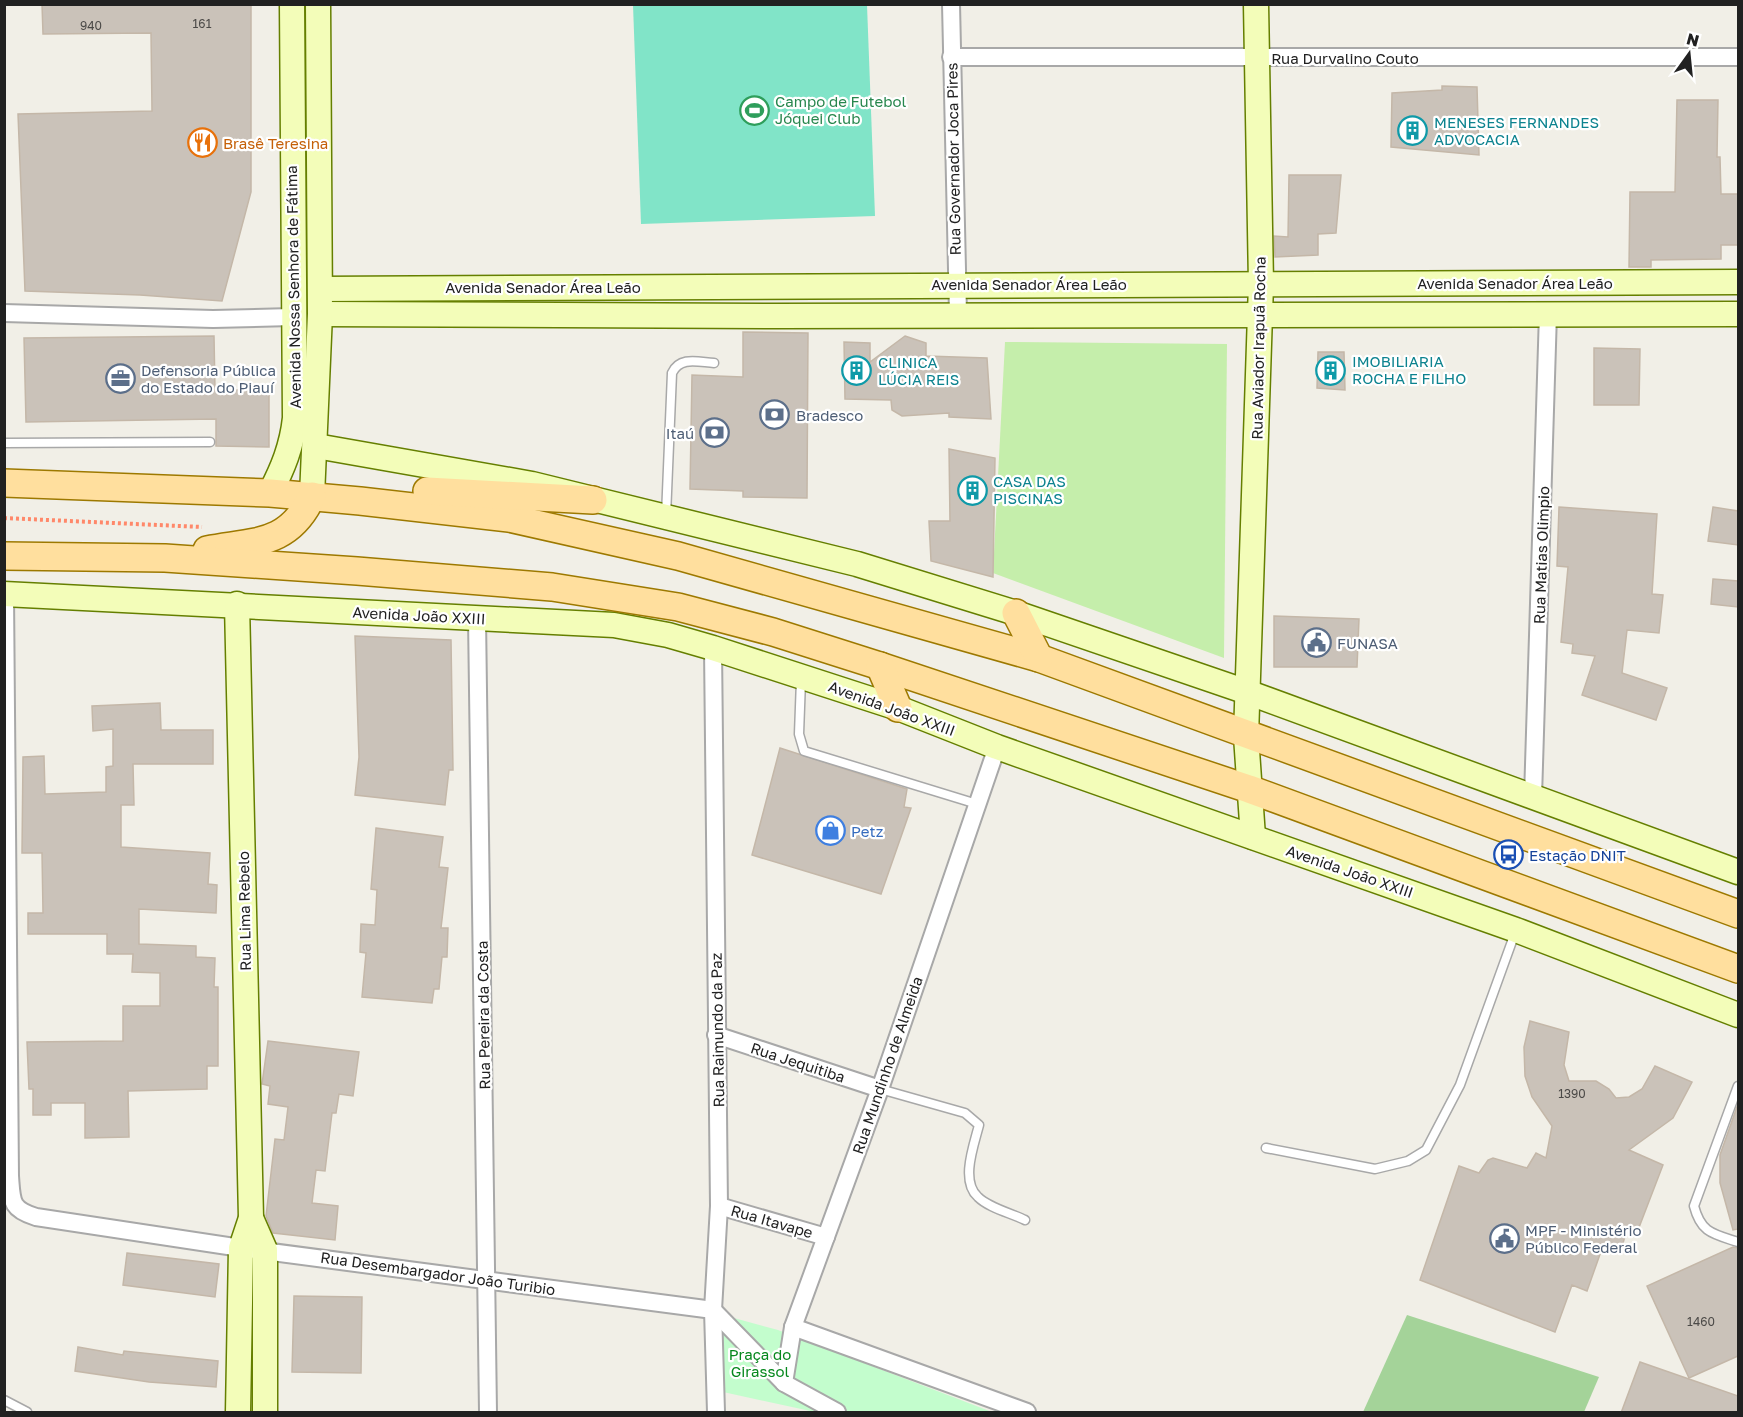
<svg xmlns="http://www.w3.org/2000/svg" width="1743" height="1417" font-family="'Golos Text',sans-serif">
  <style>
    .grass { fill: #c5eeab }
    .forest { fill: #a4d399 }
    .park { fill: #c3fdcd }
    .pitch { fill: #81e4c8 }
    .building { fill: #cac2b9; stroke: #c4b7a8; stroke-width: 1.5 }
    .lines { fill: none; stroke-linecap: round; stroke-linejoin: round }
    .lane-casing { stroke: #a8a8a8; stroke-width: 11 }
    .street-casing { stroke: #a8a8a8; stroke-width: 20 }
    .secondary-casing { stroke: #657f00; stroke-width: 27 }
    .primary-casing { stroke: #9d7900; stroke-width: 30 }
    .path { stroke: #ff886a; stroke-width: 4; stroke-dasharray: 3 3; stroke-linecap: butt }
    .lane { stroke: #fff; stroke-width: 8 }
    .street { stroke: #fff; stroke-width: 16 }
    .secondary { stroke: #f3fdb9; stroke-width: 24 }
    .primary { stroke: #ffdf9e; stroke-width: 27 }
    .labels { text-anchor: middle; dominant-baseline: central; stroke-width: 4.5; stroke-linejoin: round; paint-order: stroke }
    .number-label { font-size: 12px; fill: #4b4947 }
    .street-label { font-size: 15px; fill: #212121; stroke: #fff }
    .leisure-label { font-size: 15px; fill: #27864d; stroke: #fff; text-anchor: start }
    .culture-label { font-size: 15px; fill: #0d838f; stroke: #fff; text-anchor: start }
    .food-label { font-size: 15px; fill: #c56008; stroke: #fff; text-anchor: start }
    .service-label { font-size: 15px; fill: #4e5e75; stroke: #fff; text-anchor: start }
    .shop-label { font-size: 15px; fill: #366cbe; stroke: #fff; text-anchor: start }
    .transit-label { font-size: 15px; fill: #164399; stroke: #fff; text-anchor: start }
    .park-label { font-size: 15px; fill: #06881d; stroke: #fff }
  </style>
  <rect width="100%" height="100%" fill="#f1efe7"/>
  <polygon class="grass" points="1005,342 1227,344 1224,658 993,573"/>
  <polygon class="forest" points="1407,1315 1599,1377 1584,1412 1363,1412"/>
  <polygon class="park" points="723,1315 778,1330 992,1412 815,1412 723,1392"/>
  <polygon class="pitch" points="633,5 867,5 875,216 641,224"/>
  <g class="building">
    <polygon points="42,4 251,4 251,192 222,301 140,295 25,291 18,114 152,111 151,33 43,34"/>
    <polygon points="1442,86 1477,87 1479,155 1391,147 1392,93 1442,90"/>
    <polygon points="1677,100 1718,100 1717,157 1720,157 1721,194 1738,194 1738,245 1721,245 1721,259 1651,260 1651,267 1629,267 1630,192 1675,192"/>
    <polygon points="1289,175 1341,175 1336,233 1318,234 1318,255 1275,257 1274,236 1288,237"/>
    <polygon points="743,332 808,333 807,498 743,497 743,491 690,489 692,375 743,377"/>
    <polygon points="214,336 215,390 269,390 269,447 216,446 216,419 26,422 24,338"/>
    <polygon points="905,336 926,343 926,356 987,358 991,419 949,417 949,413 902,416 892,410 891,400 845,399 844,342 870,343 870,362"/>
    <polygon points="1594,348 1640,349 1639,405 1594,405"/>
    <polygon points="1318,352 1344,352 1345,390 1317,388"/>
    <polygon points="949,449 995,458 993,577 931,561 929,521 950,521"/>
    <polygon points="1559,507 1657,514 1652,594 1663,595 1659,633 1627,630 1622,673 1667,688 1656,720 1582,695 1595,656 1572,653 1573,644 1561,642 1568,567 1557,566"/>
    <polygon points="1713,507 1738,511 1738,545 1708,541"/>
    <polygon points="1713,579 1738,581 1738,607 1711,604"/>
    <polygon points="1274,616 1359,619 1357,667 1274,667"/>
    <polygon points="355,636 451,640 453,770 449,770 445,805 355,795 359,757"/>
    <polygon points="160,703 161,730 213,730 213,764 133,764 134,805 121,805 121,847 210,853 208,884 217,885 216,913 139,909 139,944 196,946 196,957 215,958 214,987 218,987 218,1066 207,1066 207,1089 128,1091 129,1137 85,1138 85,1103 51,1103 51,1115 33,1115 33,1089 29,1089 27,1042 123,1041 123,1006 160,1006 160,973 132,972 133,954 107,954 107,934 28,934 28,913 43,913 42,853 22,853 23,757 44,756 45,794 106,792 106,767 113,766 113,729 93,731 92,706"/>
    <polygon points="780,748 907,789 904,807 911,808 881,894 752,855"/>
    <polygon points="376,828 443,837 439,867 448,868 441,928 448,928 447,957 442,957 439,989 434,989 432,1003 362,997 366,953 360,952 361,924 375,925 377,890 371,889"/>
    <polygon points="1530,1021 1569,1032 1564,1065 1569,1081 1596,1081 1609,1089 1616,1098 1629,1097 1642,1089 1655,1066 1692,1082 1673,1118 1629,1150 1663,1165 1638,1230 1628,1226 1621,1250 1604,1243 1587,1291 1572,1285 1555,1332 1420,1280 1459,1166 1479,1173 1488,1160 1493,1158 1527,1168 1536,1153 1546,1158 1552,1126 1532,1097 1525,1076 1524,1047"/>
    <polygon points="268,1041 359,1052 353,1096 339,1094 336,1113 332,1113 325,1171 316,1170 312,1203 338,1206 335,1240 273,1233 266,1216 275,1139 284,1140 288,1107 268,1104 270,1086 262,1084"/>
    <polygon points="1738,1104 1738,1229 1733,1230 1720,1183 1720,1155"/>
    <polygon points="1733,1247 1738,1248 1738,1356 1689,1378 1647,1286"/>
    <polygon points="127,1253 219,1264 215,1297 123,1285"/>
    <polygon points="294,1296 362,1297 361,1373 292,1372"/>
    <polygon points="78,1347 123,1355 124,1351 218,1361 216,1387 149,1382 75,1371"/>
    <polygon points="1640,1362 1738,1396 1738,1413 1621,1413"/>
  </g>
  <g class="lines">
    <defs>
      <g id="lane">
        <polyline points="4,443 210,442"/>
        <path d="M666,516L672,373C680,356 698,362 714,363"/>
        <polyline points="801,680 799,734 804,751 977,804"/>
        <path d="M1738,1086L1694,1206C1701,1233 1713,1234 1738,1242"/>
        <path d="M880,1089L965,1113L979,1125C974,1145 960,1181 978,1197C989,1208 1011,1213 1025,1220"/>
        <polyline points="1266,1148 1375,1169 1408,1161 1426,1150 1460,1085 1515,933"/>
        <polyline points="4,1400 27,1412"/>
      </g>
      <g id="street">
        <polyline points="951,4 958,314"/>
        <polyline points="951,57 1738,57"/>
        <polyline points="4,313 213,319 292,317"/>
        <path d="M5,594L10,1176C12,1201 10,1209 36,1217L241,1248L713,1310L784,1383L837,1412"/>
        <polyline points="477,618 488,1412"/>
        <polyline points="713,648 719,1206 713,1310 716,1412"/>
        <polyline points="1533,797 1548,313"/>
        <polyline points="716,1035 880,1089"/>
        <polyline points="719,1206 826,1237"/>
        <polyline points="793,1327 1027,1412"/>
        <polyline points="784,1383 793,1327 880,1089 997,747"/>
      </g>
      <g id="secondary">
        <polyline points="320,289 1738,282"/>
        <polyline points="320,314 777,316 1738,314"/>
        <polyline points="316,446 532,484 857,564 1016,613 1247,692 1738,872"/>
        <path d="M270,493C283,468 292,446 295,418L292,4"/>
        <polyline points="312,496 320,314 318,4"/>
        <polyline points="4,594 614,625 668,635 713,648 898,708 997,747 1516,930 1738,1015"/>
        <polyline points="237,604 251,1218 241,1248 238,1412"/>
        <polyline points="1253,837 1246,736 1261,284 1256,4"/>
        <polyline points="251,1218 265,1250 265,1412"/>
      </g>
      <g id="primary">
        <polyline points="4,483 270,493 360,501 509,518 678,556 1039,658 1738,914"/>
        <polyline points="427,491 593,500"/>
        <path d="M207,550C254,541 289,546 312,496"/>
        <polyline points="4,556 165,558 357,571 552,587 678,607 773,632 880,666 1249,789 1738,969"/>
        <polyline points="1016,613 1039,658"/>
        <polyline points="880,666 898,708"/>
      </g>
    </defs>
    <use href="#lane" class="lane-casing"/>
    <use href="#street" class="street-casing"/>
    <use href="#secondary" class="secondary-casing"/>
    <use href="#primary" class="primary-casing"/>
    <polyline class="path" points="4,518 202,527"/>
    <use href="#lane" class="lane"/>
    <use href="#street" class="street"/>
    <use href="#secondary" class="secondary"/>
    <use href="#primary" class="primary"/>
  </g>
  <defs>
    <symbol id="stadium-ring" viewBox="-11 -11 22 22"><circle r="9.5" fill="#fff" stroke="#2e9e5b" stroke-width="1.5"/><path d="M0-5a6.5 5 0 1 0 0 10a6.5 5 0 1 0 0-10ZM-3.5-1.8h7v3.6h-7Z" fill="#2e9e5b"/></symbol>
    <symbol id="building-ring" viewBox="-11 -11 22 22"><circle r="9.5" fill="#fff" stroke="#0f9aa8" stroke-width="1.5"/><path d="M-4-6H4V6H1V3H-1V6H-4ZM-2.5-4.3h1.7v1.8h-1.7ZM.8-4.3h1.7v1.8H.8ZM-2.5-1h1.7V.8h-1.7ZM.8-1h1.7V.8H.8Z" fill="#0f9aa8"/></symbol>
    <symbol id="restaurant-ring" viewBox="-11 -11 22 22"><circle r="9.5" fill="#fff" stroke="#e8710a" stroke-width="1.5"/><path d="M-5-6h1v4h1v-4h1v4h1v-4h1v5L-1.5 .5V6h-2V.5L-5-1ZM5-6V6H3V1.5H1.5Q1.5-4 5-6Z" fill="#e8710a"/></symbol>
    <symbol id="office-ring" viewBox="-11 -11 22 22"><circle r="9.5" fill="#fff" stroke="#5c6f8a" stroke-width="1.5"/><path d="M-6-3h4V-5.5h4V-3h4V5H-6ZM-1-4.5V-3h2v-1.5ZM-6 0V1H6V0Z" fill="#5c6f8a"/></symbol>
    <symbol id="bank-ring" viewBox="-11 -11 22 22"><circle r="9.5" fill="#fff" stroke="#5c6f8a" stroke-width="1.5"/><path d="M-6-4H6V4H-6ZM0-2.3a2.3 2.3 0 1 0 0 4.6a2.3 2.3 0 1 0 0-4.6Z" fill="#5c6f8a"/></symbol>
    <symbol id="civic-ring" viewBox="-11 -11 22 22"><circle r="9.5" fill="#fff" stroke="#5c6f8a" stroke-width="1.5"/><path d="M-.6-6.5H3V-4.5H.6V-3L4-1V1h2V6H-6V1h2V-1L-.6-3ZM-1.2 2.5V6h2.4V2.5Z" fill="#5c6f8a"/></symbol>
    <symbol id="shop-ring" viewBox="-11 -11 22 22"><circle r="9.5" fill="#fff" stroke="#3f7fe0" stroke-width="1.5"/><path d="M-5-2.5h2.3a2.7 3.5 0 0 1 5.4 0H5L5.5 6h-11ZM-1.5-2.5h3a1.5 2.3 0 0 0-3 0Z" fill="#3f7fe0"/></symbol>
    <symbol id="bus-ring" viewBox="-11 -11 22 22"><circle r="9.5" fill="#fff" stroke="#1a4fb4" stroke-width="1.5"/><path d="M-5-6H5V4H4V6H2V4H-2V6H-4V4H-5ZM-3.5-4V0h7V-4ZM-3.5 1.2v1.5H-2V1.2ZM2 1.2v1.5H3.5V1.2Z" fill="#1a4fb4"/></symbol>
  </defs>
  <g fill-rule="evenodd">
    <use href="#stadium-ring" x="738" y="94" width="33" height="33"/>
    <use href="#building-ring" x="1396" y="114" width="33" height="33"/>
    <use href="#restaurant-ring" x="186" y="126" width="33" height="33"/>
    <use href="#building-ring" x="1314" y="354" width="33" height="33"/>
    <use href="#building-ring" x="840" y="354" width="33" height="33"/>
    <use href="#office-ring" x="104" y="362" width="33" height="33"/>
    <use href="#bank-ring" x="758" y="398" width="33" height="33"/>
    <use href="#bank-ring" x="698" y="416" width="33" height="33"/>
    <use href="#building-ring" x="956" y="474" width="33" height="33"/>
    <use href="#civic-ring" x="1300" y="626" width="33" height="33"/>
    <use href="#shop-ring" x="814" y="814" width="33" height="33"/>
    <use href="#bus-ring" x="1492" y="838" width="33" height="33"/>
    <use href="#civic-ring" x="1488" y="1222" width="33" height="33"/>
  </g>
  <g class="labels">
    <g class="number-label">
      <text x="202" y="23">161</text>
      <text x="91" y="25">940</text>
      <text x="1572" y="1093">1390</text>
      <text x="1701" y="1321">1460</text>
    </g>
    <g class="street-label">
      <text x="1345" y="58">Rua Durvalino Couto</text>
      <text transform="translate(953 159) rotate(-91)">Rua Governador Joca Pires</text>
      <text x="1515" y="283">Avenida Senador Área Leão</text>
      <text x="1029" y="284">Avenida Senador Área Leão</text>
      <text transform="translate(293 287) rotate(-91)">Avenida Nossa Senhora de Fátima</text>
      <text x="543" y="287">Avenida Senador Área Leão</text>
      <text transform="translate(1258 348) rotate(-89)">Rua Aviador Irapuã Rocha</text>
      <text transform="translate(1541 555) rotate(-88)">Rua Matias Olimpio</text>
      <text transform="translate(419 615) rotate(3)">Avenida João XXIII</text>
      <text transform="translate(892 708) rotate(20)">Avenida João XXIII</text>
      <text transform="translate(1350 871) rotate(19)">Avenida João XXIII</text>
      <text transform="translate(244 911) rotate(-91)">Rua Lima Rebelo</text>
      <text transform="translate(483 1015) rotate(-91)">Rua Pereira da Costa</text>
      <text transform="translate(717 1030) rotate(-91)">Rua Raimundo da Paz</text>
      <text transform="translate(798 1062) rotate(18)">Rua Jequitiba</text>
      <text transform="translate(887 1065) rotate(-71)">Rua Mundinho de Almeida</text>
      <text transform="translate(772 1221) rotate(16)">Rua Itavape</text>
      <text transform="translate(438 1273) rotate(8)">Rua Desembargador João Turibio</text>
    </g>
    <g class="leisure-label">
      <text x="775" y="101">Campo de Futebol<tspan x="775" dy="17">Jóquei Club</tspan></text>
    </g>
    <g class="culture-label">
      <text x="1434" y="122">MENESES FERNANDES<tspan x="1434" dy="17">ADVOCACIA</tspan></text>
      <text x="1352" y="361">IMOBILIARIA<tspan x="1352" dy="17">ROCHA E FILHO</tspan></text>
      <text x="878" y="362">CLINICA<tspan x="878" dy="17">LÚCIA REIS</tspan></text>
      <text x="993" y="481">CASA DAS<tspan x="993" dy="17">PISCINAS</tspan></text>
    </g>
    <g class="food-label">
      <text x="223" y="143">Brasê Teresina</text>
    </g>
    <g class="service-label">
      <text x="141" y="370">Defensoria Pública<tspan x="141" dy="17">do Estado do Piauí</tspan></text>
      <text x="796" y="415">Bradesco</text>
      <text x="694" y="433" text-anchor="end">Itaú</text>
      <text x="1337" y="643">FUNASA</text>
      <text x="1525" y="1230">MPF - Ministério<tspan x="1525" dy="17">Público Federal</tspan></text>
    </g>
    <g class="shop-label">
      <text x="851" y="831">Petz</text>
    </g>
    <g class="transit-label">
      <text x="1529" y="855">Estação DNIT</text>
    </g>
    <g class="park-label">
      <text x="760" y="1354">Praça do<tspan x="760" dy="17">Girassol</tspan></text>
    </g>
  </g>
  <rect width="1743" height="1417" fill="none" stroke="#212121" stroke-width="12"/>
  <g transform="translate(1689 54) rotate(15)" stroke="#ffffff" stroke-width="4.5" paint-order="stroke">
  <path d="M0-4.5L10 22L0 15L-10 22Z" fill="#212121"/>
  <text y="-9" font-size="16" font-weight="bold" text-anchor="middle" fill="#212121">N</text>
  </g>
</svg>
